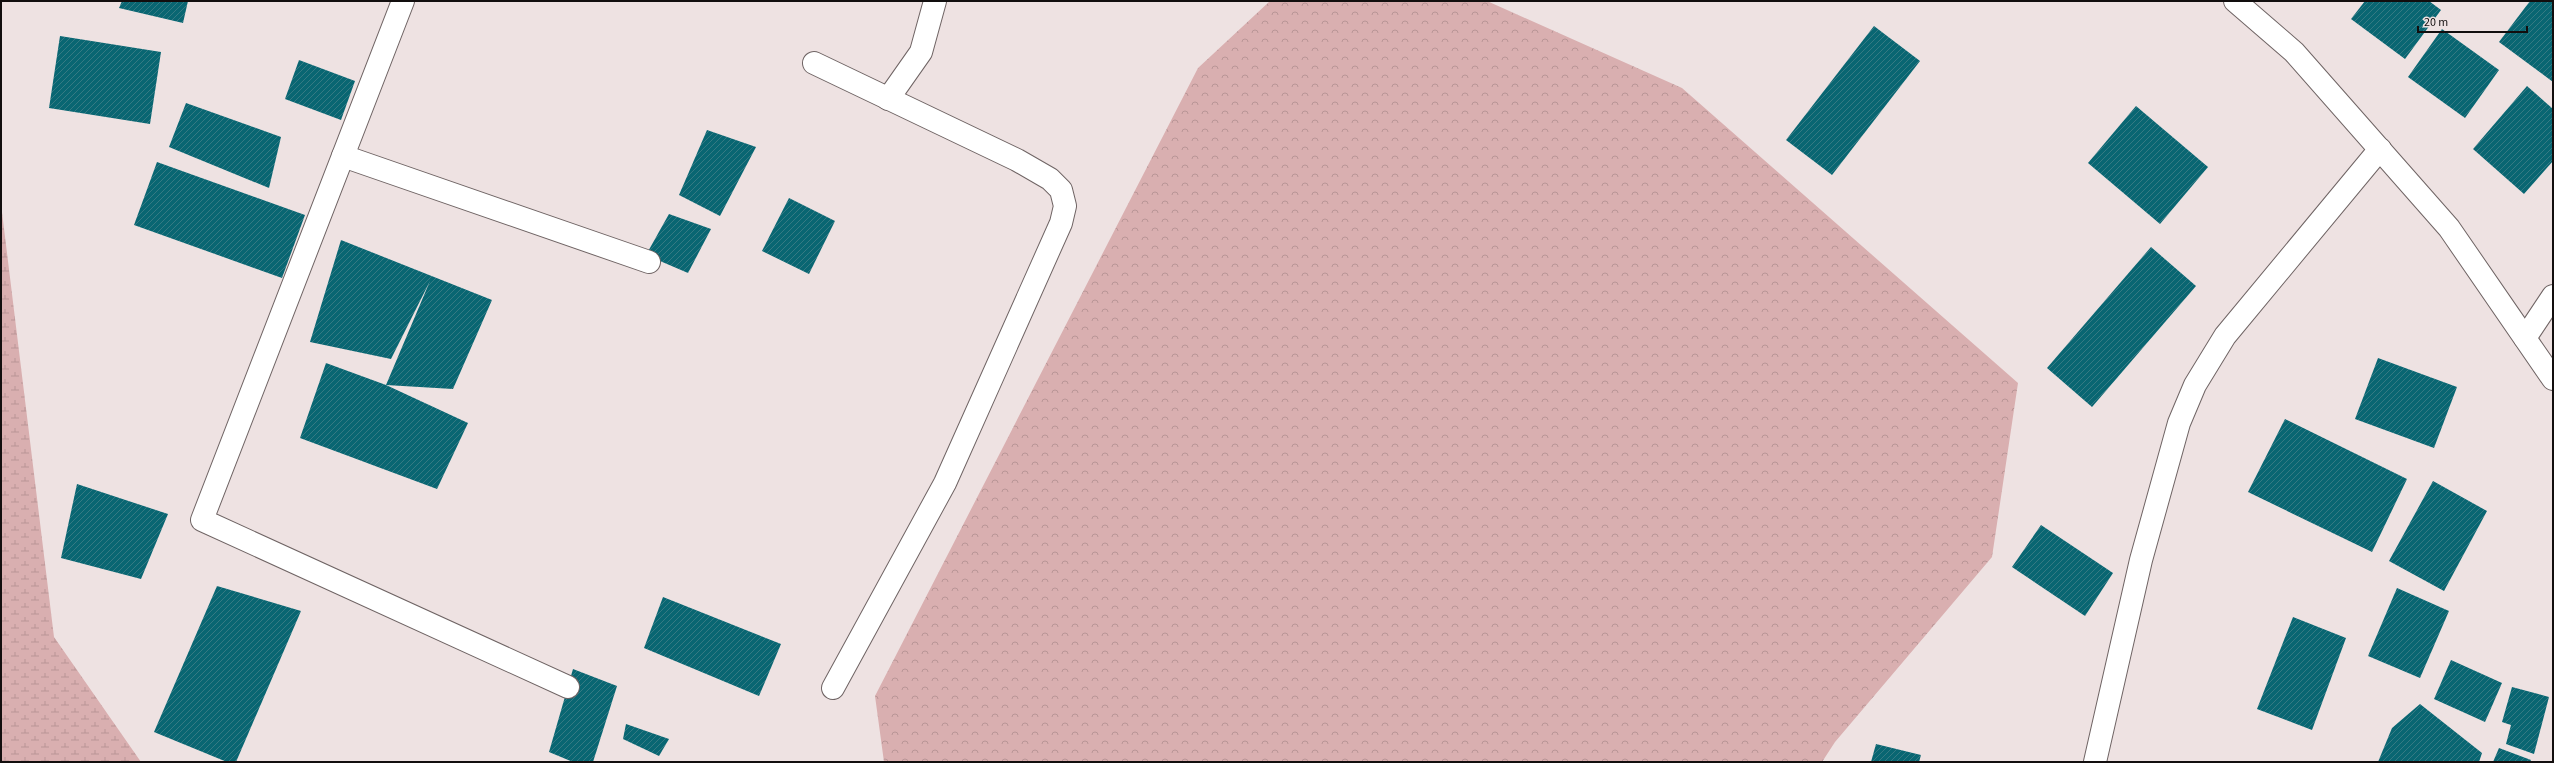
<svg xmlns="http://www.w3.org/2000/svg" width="2554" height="763" font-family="'Source Sans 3',sans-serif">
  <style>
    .forest { fill: url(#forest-crowns) }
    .wetland { fill: url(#wetland-marsh) }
    .building { fill: url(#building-hatch) }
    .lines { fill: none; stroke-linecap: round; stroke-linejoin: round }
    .minor-casing { stroke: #6f6464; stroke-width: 24 }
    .minor { stroke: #fff; stroke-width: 22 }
  </style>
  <defs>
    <pattern id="forest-crowns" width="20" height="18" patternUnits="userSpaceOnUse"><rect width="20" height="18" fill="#d9afb0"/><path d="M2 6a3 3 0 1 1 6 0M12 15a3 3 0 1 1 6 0" fill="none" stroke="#b99596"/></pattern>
    <pattern id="wetland-marsh" width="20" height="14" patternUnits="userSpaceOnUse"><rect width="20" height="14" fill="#d9afb0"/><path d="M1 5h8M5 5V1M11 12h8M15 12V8" fill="none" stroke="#b99596"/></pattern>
    <pattern id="building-hatch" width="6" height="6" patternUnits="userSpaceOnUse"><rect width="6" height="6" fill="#096672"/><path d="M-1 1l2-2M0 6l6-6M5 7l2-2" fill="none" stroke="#357a83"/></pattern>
  </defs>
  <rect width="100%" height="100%" fill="#eee2e2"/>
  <polygon class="forest" points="1270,1 1487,1 1682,88 2018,383 1992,557 1835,742 1822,762 884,762 875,696 1198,68"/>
  <polygon class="wetland" points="1,204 54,637 141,762 1,762"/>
  <g class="building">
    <polygon points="122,1 188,1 183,23 119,8"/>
    <polygon points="2365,1 2429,1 2441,10 2405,59 2351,19"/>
    <polygon points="2530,1 2553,1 2553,82 2499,42"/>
    <polygon points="1874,26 1920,61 1832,175 1786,140"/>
    <polygon points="2442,29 2499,70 2465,118 2408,77"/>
    <polygon points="60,36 161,52 150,124 49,108"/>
    <polygon points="299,60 355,81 341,120 285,99"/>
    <polygon points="2527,86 2553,109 2553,161 2524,194 2473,149"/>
    <polygon points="186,103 281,137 269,188 169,147"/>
    <polygon points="2136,106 2208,167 2160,224 2088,163"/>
    <polygon points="707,130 756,147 720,216 679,195"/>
    <polygon points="157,162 305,215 282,278 134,225"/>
    <polygon points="789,198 835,221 809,274 762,251"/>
    <polygon points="669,214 711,229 688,273 646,255"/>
    <polygon points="341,240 492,300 453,389 386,385 430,281 391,359 310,342"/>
    <polygon points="2151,247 2196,286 2092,407 2047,368"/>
    <polygon points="2378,358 2457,387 2434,448 2355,419"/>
    <polygon points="326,363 386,385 468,423 437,489 300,438"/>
    <polygon points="2285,419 2407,479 2372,552 2248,492"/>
    <polygon points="2433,481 2487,511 2444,591 2389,561"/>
    <polygon points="77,484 168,514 141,579 61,558"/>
    <polygon points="2041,525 2113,573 2085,616 2012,567"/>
    <polygon points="217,586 301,611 236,762 227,762 154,732"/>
    <polygon points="2397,588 2449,611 2420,678 2368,656"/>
    <polygon points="663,597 781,644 759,696 644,648"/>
    <polygon points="2293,617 2346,638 2312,730 2257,709"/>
    <polygon points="2451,660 2502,683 2485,722 2434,699"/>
    <polygon points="573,669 617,686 593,762 573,762 549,752"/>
    <polygon points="2512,687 2549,697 2534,754 2506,744 2511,725 2502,722"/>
    <polygon points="2420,704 2482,753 2479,762 2378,762 2392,728"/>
    <polygon points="626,724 669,739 659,756 623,739"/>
    <polygon points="1876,744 1921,755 1919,762 1871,762"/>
    <polygon points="2499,748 2531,760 2530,762 2493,762"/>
  </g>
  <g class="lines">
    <defs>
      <g id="minor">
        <polyline points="403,1 202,520 568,687"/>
        <polyline points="2235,1 2294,52 2449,228 2553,379"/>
        <polyline points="814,63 1017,160 1050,179 1061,190 1065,206 1061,223 945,483 833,688"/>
        <polyline points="888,99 921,52 935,1"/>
        <polyline points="343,156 649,262"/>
        <polyline points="2525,338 2553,296"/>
        <polyline points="2095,762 2141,560 2179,423 2195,385 2225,336 2380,149"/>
      </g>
    </defs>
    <use href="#minor" class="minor-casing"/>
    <use href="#minor" class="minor"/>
  </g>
  <rect width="2554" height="763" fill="none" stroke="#120e0e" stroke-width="4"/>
  <path d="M2418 26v6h109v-6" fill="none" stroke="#120e0e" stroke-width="2"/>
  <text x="2424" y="26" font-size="12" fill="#120e0e" stroke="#eee2e2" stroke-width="3" paint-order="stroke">20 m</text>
</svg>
